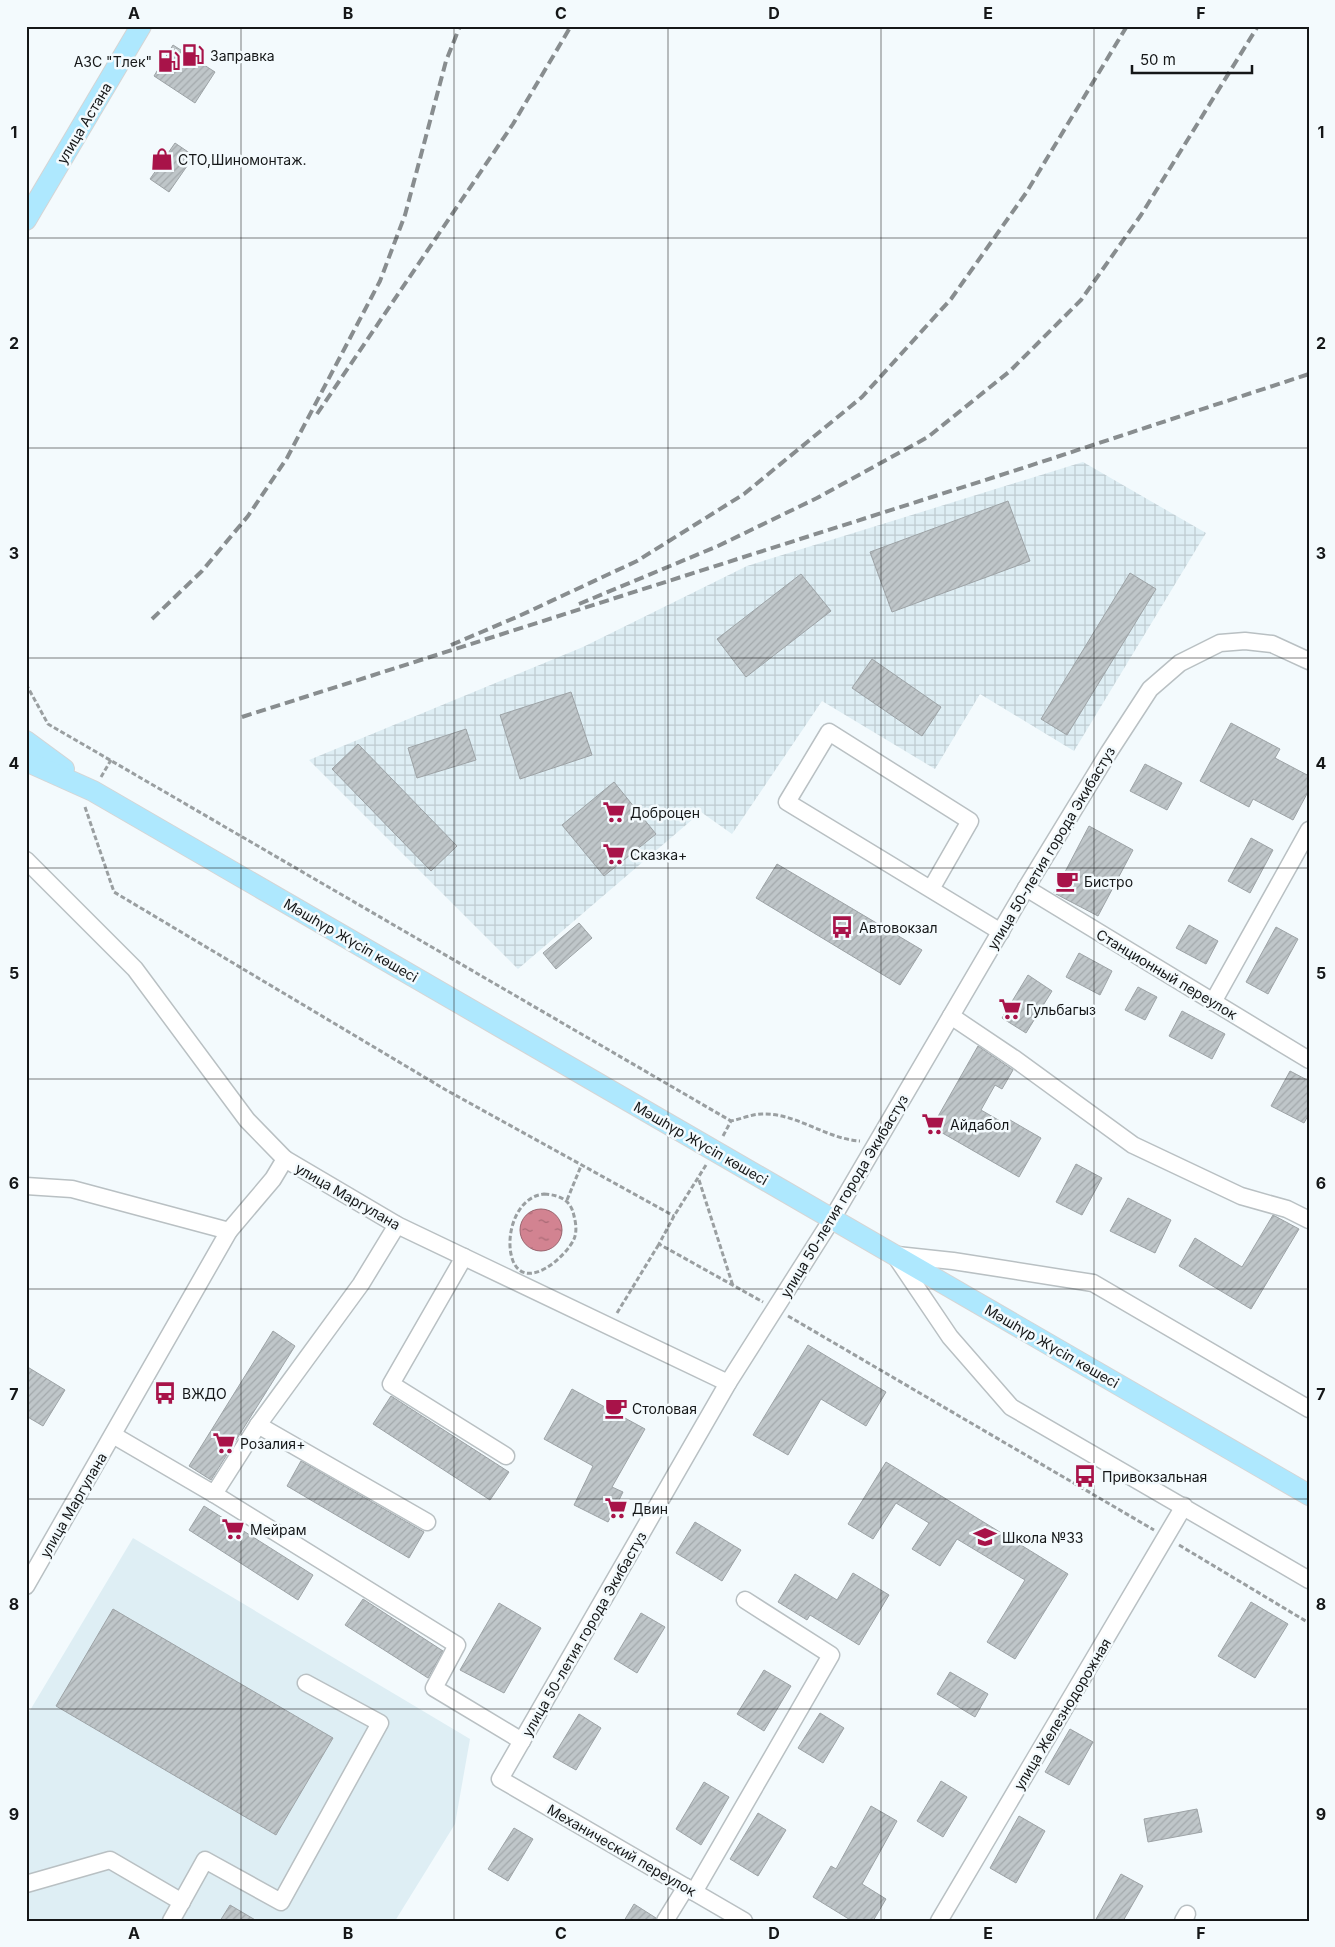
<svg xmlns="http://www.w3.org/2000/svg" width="1335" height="1947" font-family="Inter,sans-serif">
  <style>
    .built { fill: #deeef4 }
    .industrial { fill: url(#industrial-grid) }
    .water { fill: url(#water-ripples); stroke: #99636d }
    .building { fill: url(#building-hatch); stroke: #9da3a6 }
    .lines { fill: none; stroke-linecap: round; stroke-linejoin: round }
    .minor-casing { stroke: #b9c0c3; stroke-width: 19 }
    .major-casing { stroke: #d5d5d5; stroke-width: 22 }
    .path { stroke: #9a9fa1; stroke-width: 3; stroke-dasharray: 5 2.5; stroke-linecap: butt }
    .minor { stroke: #fff; stroke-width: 16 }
    .major { stroke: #aee8fe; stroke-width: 20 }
    .rail { stroke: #888d8f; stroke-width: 4; stroke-dasharray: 10 5; stroke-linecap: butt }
    .grid { fill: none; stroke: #151718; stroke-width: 1; stroke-opacity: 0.55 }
    .labels { text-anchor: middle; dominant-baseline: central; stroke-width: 5; stroke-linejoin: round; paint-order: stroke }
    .poi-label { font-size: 14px; fill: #151718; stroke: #f3fafd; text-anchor: start }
    .street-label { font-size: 14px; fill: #151718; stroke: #f3fafd }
    .neatline { fill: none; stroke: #151718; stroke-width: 2 }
    .grid-label { font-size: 16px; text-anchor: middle; font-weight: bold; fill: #151718 }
  </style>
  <defs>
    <pattern id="industrial-grid" width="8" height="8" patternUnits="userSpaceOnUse" patternTransform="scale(1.25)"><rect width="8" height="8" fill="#deeef4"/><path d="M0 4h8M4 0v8" fill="none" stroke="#becbd0"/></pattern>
    <pattern id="water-ripples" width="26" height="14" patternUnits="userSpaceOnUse" patternTransform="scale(1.25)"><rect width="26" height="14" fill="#d28391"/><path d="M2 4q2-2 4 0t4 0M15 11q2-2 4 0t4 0" fill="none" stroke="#a96a75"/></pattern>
    <pattern id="building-hatch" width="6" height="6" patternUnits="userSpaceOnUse" patternTransform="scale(1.25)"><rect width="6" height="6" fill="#bfc6c9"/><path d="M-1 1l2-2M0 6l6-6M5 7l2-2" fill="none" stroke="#a3a9ac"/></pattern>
  </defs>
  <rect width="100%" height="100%" fill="#f3fafd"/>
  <polygon class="built" points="133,1538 470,1739 455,1824 395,1921 26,1921 26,1717"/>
  <polygon class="industrial" points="1083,462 1206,533 1074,751 980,694 935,769 822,701 732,834 701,812 518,969 309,760 583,647 747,566"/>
  <circle class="water" cx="541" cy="1230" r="21"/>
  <g class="building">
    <polygon points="173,45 215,72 195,103 154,76"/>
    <polygon points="175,143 194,156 169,192 150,179"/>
    <polygon points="1008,501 1030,561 892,612 870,552"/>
    <polygon points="1130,573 1156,589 1067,735 1041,719"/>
    <polygon points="801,574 831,611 746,677 717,639"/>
    <polygon points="872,659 941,707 922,736 852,688"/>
    <polygon points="571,692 592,755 520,779 500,715"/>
    <polygon points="1231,723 1280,749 1275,758 1309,776 1309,790 1293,820 1253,799 1249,807 1200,781"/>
    <polygon points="466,729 476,760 417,778 408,748"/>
    <polygon points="358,744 457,846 431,871 332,769"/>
    <polygon points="1145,764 1182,783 1167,810 1130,791"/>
    <polygon points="614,782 656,834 604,876 562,825"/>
    <polygon points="1089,826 1133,850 1098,916 1054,893"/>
    <polygon points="1251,838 1273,850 1250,893 1228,881"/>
    <polygon points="777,864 922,950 900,985 756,898"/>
    <polygon points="579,923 592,938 556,969 543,953"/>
    <polygon points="1189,925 1218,941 1206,964 1176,948"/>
    <polygon points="1276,927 1298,939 1268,994 1246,982"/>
    <polygon points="1079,953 1112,971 1100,995 1066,977"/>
    <polygon points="1028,975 1052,991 1026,1033 1002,1018"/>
    <polygon points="1138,987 1157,997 1145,1020 1125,1010"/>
    <polygon points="1182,1011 1225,1034 1212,1059 1169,1036"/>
    <polygon points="978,1046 1013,1070 1002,1089 995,1085 981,1110 1007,1125 1010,1120 1041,1138 1019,1177 932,1127"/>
    <polygon points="1290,1071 1309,1081 1309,1114 1304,1123 1271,1106"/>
    <polygon points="1076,1164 1102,1178 1082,1215 1056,1202"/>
    <polygon points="1128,1198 1171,1220 1155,1253 1110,1231"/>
    <polygon points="1273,1215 1299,1229 1251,1309 1179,1266 1195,1238 1242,1267"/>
    <polygon points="273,1331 295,1346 211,1480 189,1466"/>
    <polygon points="808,1345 886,1392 866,1426 821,1399 788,1455 753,1435"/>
    <polygon points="26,1366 65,1390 43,1426 26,1416"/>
    <polygon points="572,1389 645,1429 612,1487 623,1492 608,1522 574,1505 593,1466 544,1439"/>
    <polygon points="391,1396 509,1472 490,1500 373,1424"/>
    <polygon points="301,1461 424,1532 409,1558 287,1486"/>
    <polygon points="886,1462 1068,1574 1015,1659 987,1642 1025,1580 957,1539 940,1566 912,1549 929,1523 896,1503 873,1539 848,1524"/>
    <polygon points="204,1506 313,1575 298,1600 189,1530"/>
    <polygon points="695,1522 741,1550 722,1581 676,1553"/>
    <polygon points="853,1573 889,1595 859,1645 810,1615 807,1620 778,1602 795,1574 837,1600"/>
    <polygon points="363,1599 443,1651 428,1678 345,1625"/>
    <polygon points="1251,1602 1288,1624 1255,1678 1218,1656"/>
    <polygon points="499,1603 541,1628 504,1693 460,1670"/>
    <polygon points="113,1609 333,1738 276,1835 56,1706"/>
    <polygon points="641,1613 665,1627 637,1673 614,1659"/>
    <polygon points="764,1670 791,1686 764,1731 737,1714"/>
    <polygon points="950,1672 988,1694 975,1717 937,1694"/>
    <polygon points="820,1713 844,1728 823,1763 798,1748"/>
    <polygon points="579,1714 601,1728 576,1770 553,1757"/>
    <polygon points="1070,1729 1093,1742 1069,1785 1045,1772"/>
    <polygon points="941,1781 967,1797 943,1837 917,1821"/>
    <polygon points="704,1782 729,1797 701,1845 676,1829"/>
    <polygon points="871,1806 897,1821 862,1884 886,1899 873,1921 852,1921 813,1897 831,1866 836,1869"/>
    <polygon points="1197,1809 1202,1832 1148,1842 1144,1819"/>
    <polygon points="758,1813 786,1830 758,1876 730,1859"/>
    <polygon points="1019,1816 1045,1831 1016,1883 990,1868"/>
    <polygon points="514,1828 533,1839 508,1881 488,1869"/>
    <polygon points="1121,1874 1143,1886 1123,1921 1095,1921"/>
    <polygon points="634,1904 656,1918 655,1921 624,1921"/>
    <polygon points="230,1905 257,1921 220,1921"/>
  </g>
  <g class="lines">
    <defs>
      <g id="minor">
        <polyline points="26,860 135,969 247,1120 285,1159"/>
        <polyline points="1026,888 1309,1060"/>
        <polyline points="931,889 970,821 829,732 787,802 1001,932"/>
        <polyline points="1213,1002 1309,830"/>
        <polyline points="951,1016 1015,1059 1133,1145 1241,1196 1287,1209 1309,1220"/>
        <polyline points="26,1186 72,1189 229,1231"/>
        <polyline points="897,1255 953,1261 1093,1283 1309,1409"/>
        <polyline points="464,1257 391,1384 506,1456"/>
        <polyline points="896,1257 950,1337 1011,1407 1309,1580"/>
        <polyline points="258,1425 427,1522"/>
        <polyline points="113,1435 214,1494 258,1425 361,1284 397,1225"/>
        <polyline points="214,1494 457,1645 434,1688 522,1741"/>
        <polyline points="26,1586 229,1231 273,1179 285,1159 397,1225 728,1383"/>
        <polyline points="26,1884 110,1860 182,1902"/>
        <polyline points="694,1892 831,1655 745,1600"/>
        <polyline points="171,1921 205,1860 281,1902 380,1723 306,1683"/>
        <polyline points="665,1921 686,1887"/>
        <polyline points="744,1921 500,1779 728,1383 832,1219 1026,888 1109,752 1150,689 1180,663 1220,643 1245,641 1272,644 1309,661"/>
        <polyline points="939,1921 1184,1506"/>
        <polyline points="1183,1921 1187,1914"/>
      </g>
      <g id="major">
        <polyline points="26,220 141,26"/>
        <polyline points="26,741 64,769"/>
        <polyline points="26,761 93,791 1309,1495"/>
      </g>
    </defs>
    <use href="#minor" class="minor-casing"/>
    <use href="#major" class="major-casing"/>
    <g class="path">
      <polyline points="26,684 48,724 731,1121"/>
      <polyline points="101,777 111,760"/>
      <polyline points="85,807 114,892 446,1090 674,1216"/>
      <path d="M723,1136L731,1121C741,1119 752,1114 762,1114C797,1113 826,1139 860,1141"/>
      <polyline points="706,1165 674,1216 659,1244 763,1302"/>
      <polyline points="699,1180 733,1286"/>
      <path d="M544,1194C560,1195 571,1200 574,1216C576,1223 577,1232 574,1239C566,1257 526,1292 513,1261C504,1238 515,1197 544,1194Z"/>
      <polyline points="567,1200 581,1166"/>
      <polyline points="617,1313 659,1244"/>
      <polyline points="788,1316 1154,1530"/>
      <polyline points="1179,1545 1309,1623"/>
    </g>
    <use href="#minor" class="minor"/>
    <use href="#major" class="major"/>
    <g class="rail">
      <polyline points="317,414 513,124 571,26"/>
      <polyline points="579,604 718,546 817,498 928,437 1010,371 1081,300 1141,215 1258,26"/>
      <polyline points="152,619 202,571 248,516 287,458 380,281 405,215 446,61 460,26"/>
      <polyline points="451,645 519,616 637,561 744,494 862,397 951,299 1026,193 1127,26"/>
      <polyline points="242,717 1026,467 1309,374"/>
    </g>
  </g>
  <path class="grid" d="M241,26V1921M454,26V1921M668,26V1921M881,26V1921M1094,26V1921M26,238H1309M26,448H1309M26,658H1309M26,868H1309M26,1079H1309M26,1289H1309M26,1499H1309M26,1709H1309"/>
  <defs>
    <symbol id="fuel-bare" viewBox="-9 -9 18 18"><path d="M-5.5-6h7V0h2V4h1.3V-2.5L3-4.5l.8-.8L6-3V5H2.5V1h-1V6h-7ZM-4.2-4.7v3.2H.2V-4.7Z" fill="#a81349" stroke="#f3fafd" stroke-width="2.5" paint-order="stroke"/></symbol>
    <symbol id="shop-bare" viewBox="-9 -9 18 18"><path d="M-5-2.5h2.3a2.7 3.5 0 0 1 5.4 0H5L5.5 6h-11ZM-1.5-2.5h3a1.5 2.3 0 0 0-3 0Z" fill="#a81349" stroke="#f3fafd" stroke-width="2.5" paint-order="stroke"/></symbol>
    <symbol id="supermarket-bare" viewBox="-9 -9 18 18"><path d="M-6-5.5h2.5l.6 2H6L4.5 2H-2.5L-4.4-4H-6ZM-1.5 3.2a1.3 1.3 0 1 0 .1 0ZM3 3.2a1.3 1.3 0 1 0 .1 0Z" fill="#a81349" stroke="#f3fafd" stroke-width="2.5" paint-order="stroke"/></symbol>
    <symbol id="cafe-bare" viewBox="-9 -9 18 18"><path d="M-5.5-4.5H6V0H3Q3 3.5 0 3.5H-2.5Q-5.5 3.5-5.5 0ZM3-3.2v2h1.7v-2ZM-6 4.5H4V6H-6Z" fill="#a81349" stroke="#f3fafd" stroke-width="2.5" paint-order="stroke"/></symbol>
    <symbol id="bus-bare" viewBox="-9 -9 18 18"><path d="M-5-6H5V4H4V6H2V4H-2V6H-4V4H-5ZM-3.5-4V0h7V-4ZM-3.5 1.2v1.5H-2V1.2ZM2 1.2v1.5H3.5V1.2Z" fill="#a81349" stroke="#f3fafd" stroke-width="2.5" paint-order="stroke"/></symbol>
    <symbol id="school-bare" viewBox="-9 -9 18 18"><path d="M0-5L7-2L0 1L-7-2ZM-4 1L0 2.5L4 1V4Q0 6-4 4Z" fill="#a81349" stroke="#f3fafd" stroke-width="2.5" paint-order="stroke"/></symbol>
  </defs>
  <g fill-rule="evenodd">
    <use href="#fuel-bare" x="177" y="39" width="32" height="32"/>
    <use href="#fuel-bare" x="153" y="45" width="32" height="32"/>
    <use href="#shop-bare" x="146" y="143" width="32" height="32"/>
    <use href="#supermarket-bare" x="598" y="796" width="32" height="32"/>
    <use href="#supermarket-bare" x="598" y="838" width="32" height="32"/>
    <use href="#cafe-bare" x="1051" y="865" width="32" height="32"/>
    <use href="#bus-bare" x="826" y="911" width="32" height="32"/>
    <use href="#supermarket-bare" x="994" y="993" width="32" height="32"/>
    <use href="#supermarket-bare" x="917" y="1108" width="32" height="32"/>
    <use href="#bus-bare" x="149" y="1377" width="32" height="32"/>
    <use href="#cafe-bare" x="600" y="1392" width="32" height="32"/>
    <use href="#supermarket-bare" x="208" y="1427" width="32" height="32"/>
    <use href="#bus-bare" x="1069" y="1460" width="32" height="32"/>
    <use href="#supermarket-bare" x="600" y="1492" width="32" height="32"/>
    <use href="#supermarket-bare" x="217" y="1513" width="32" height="32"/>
    <use href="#school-bare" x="969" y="1521" width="32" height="32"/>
  </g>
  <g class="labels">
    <g class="poi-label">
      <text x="210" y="55">Заправка</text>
      <text x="152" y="61" text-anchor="end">АЗС "Тлек"</text>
      <text x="178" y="159">СТО,Шиномонтаж.</text>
      <text x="630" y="812">Доброцен</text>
      <text x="630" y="854">Сказка+</text>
      <text x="1084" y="881">Бистро</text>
      <text x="859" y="927">Автовокзал</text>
      <text x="1026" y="1009">Гульбагыз</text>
      <text x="950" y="1124">Айдабол</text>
      <text x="182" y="1393">ВЖДО</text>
      <text x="632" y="1408">Столовая</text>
      <text x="240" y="1443">Розалия+</text>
      <text x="1102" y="1476">Привокзальная</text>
      <text x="632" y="1508">Двин</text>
      <text x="250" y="1529">Мейрам</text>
      <text x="1002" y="1537">Школа №33</text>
    </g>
    <g class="street-label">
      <text transform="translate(84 123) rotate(-59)">улица Астана</text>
      <text transform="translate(1051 848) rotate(-59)">улица 50-летия города Экибастуз</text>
      <text transform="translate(351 940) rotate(30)">Мәшһүр Жүсіп көшесі</text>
      <text transform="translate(1167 974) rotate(31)">Станционный переулок</text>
      <text transform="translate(701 1143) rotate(30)">Мәшһүр Жүсіп көшесі</text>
      <text transform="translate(348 1196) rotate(30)">улица Маргулана</text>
      <text transform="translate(844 1196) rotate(-59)">улица 50-летия города Экибастуз</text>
      <text transform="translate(1052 1346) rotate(30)">Мәшһүр Жүсіп көшесі</text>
      <text transform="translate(73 1505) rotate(-60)">улица Маргулана</text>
      <text transform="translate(584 1634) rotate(-60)">улица 50-летия города Экибастуз</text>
      <text transform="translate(1062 1714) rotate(-59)">улица Железнодорожная</text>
      <text transform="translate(622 1850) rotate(30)">Механический переулок</text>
    </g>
  </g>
  <rect width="1335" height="1947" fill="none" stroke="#f3fafd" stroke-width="55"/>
  <path d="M1132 65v8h120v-8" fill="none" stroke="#151718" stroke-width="2.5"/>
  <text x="1140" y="65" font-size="15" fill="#151718" stroke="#f3fafd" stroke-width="4" paint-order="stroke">50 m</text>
  <rect x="28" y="28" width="1280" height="1892" class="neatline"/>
  <g class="grid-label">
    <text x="134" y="19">A</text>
    <text x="348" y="19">B</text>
    <text x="561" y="19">C</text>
    <text x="774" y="19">D</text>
    <text x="988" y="19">E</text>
    <text x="1201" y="19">F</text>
    <text x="14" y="138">1</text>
    <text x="1321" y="138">1</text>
    <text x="14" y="349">2</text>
    <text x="1321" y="349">2</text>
    <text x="14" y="559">3</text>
    <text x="1321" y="559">3</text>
    <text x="14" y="769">4</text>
    <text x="1321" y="769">4</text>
    <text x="14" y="979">5</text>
    <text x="1321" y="979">5</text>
    <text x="14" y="1189">6</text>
    <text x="1321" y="1189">6</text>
    <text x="14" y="1400">7</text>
    <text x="1321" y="1400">7</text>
    <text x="14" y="1610">8</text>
    <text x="1321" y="1610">8</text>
    <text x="14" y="1820">9</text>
    <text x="1321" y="1820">9</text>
    <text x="134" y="1939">A</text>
    <text x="348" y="1939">B</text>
    <text x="561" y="1939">C</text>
    <text x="774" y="1939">D</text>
    <text x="988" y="1939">E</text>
    <text x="1201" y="1939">F</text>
  </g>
</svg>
